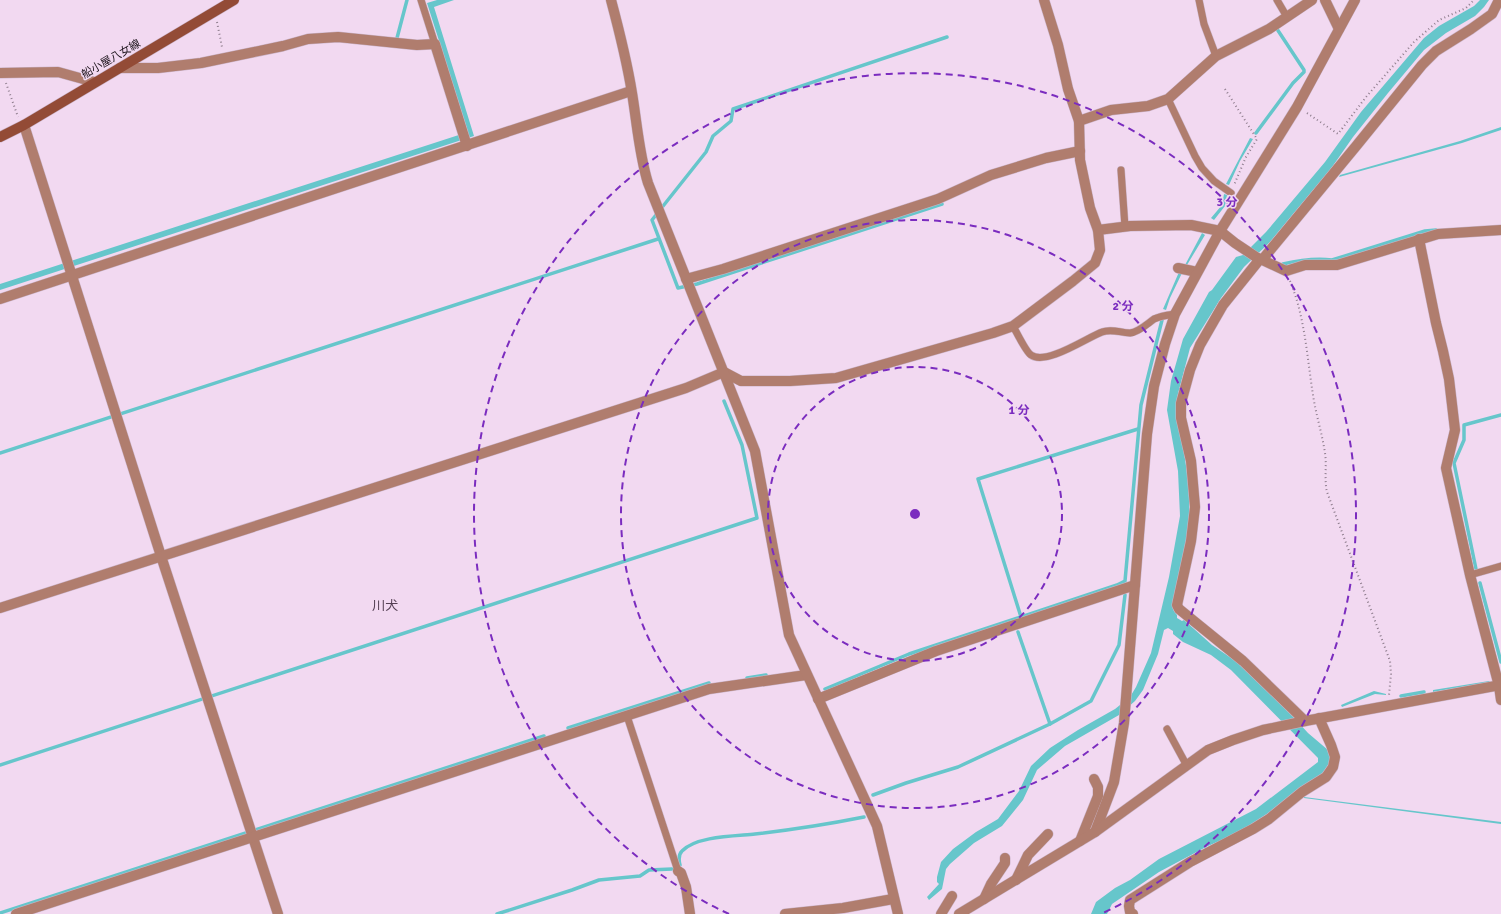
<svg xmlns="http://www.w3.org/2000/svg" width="1501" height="914" font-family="Signika,'Noto Sans JP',sans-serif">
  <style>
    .water { fill: #66c6cb }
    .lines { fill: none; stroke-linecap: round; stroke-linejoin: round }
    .stream { stroke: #66c6cb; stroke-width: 3.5 }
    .service-casing { stroke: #cbb5ca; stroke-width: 8 }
    .minor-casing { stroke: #cbb5ca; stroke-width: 11 }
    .tertiary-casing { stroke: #cbb5ca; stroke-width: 11 }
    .secondary-casing { stroke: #cbb5ca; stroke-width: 11 }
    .path { stroke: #8f7e8e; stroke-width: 2; stroke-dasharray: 1 3; stroke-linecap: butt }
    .service { stroke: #b07d6e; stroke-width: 7 }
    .minor { stroke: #b07d6e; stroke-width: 10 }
    .tertiary { stroke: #b07d6e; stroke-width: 10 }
    .secondary { stroke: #934b36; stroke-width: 10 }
    .ring { fill: none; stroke: #7b2cbf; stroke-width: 2; stroke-dasharray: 7 5 }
    .labels { text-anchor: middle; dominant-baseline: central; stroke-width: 3; stroke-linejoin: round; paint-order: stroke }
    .street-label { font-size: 11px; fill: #1a1119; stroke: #f2d9f1 }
    .quarter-label { font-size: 13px; fill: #543f53; stroke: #f2d9f1 }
    .centre { fill: #7b2cbf; stroke: #f2d9f1; stroke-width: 2 }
    .ring-label { font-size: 12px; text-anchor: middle; font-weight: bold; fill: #7b2cbf; stroke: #f2d9f1; stroke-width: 3; stroke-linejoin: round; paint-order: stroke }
  </style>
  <rect width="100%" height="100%" fill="#f2d9f1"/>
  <g class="water">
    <polygon points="437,0 454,0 434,7 474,136 0,290 0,284 468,132 427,3"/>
    <path d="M1480,0H1489L1484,7L1475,16L1446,33L1424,50L1388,93L1353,137L1330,170L1294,213L1270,242L1244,267L1221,298L1190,348L1178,394L1176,406C1182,443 1191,480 1189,518C1187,548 1179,577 1172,606L1174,611L1177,615V618L1182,621L1184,620L1212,645L1240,664L1287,710L1308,733L1328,750L1331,761L1322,774L1270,812L1238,833L1208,846L1159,872L1112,904L1107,914H1091L1096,902L1115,888L1130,880L1159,859L1256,809L1318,762V758L1231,670L1211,655L1183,642L1173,634V631L1168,628L1164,630L1158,654L1143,690L1135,701L1119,715L1065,746L1037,770L1023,800L1002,826L974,843L950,864L946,869L942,889L929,900L927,897L939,884L937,882V877L941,862L953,849L976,832L998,819L1019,791L1031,766L1050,748L1078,730L1115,709L1130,697L1136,687L1151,653L1169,577L1180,516L1178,471L1167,410L1171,381L1183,339L1209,292L1212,290L1236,257L1243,255L1266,232L1325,162L1361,112L1424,38L1439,26L1474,6Z"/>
    <polygon points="1501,127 1501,130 1462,143 1339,177 1340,175 1460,141"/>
    <polygon points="1250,138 1253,139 1240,161 1229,185 1226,184"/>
    <polygon points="1224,194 1227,195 1225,206 1214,220 1211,218 1222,205"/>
    <polygon points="1202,233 1205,235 1187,265 1185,265"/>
    <polygon points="1179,272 1182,273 1170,298 1166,310 1163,309"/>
    <polygon points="1489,681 1490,682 1433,692 1433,690"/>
    <polygon points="1374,691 1386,694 1386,695 1375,694 1342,707 1341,705"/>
    <polygon points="1304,797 1501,822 1501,824 1304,798"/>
  </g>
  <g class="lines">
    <g class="stream">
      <polyline points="397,38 407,0"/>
      <polyline points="1256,133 1293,83 1304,72 1304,70 1277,29"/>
      <polyline points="942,204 697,284 678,288 652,220 706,152 713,136 731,121 733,109 947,37"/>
      <path d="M1283,264C1300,260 1315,258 1332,260L1425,231L1436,230"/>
      <polyline points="0,453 658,239"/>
      <polyline points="1476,569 1454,463 1464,440 1464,425 1501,415"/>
      <polyline points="1480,583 1501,662"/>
      <polyline points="1021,617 978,479 1138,429"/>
      <polyline points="1018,632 1050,724"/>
      <polyline points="747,678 766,675"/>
      <polyline points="825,689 909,654 1117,585 1125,581 1141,405 1162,320"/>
      <polyline points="1401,696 1424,692"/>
      <polyline points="568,728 709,683"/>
      <polyline points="0,765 757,518 742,445 724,401"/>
      <polyline points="873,795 906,783 958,767 1050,724 1091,701 1119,645 1125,595"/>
      <path d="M680,865C679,861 678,855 682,851C696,836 736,836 755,834C790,830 829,824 864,817"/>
      <polyline points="0,913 544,736"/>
      <polyline points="497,914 572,890 599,880 640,876 649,870 672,869"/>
    </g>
    <defs>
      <g id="service">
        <polyline points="421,0 435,44"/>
        <polyline points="1199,0 1204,24 1216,56"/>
        <polyline points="1277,0 1287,17"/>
        <polyline points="1168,99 1195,156 1202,168 1214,181 1231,193"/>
        <polyline points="1121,170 1125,227"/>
        <path d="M1013,326C1017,333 1026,352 1031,355C1046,366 1088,337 1102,332C1112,328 1120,333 1130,333C1139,332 1147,324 1154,319C1160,316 1168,315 1175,314"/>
        <polyline points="1470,575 1501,566"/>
        <polyline points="627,716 678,871"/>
        <polyline points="1167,729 1187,766"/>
      </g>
      <g id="minor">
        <polyline points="1325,0 1339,29"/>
        <polyline points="120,68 158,68 201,63 283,46 308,39 338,37 417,45 435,44 467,146"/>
        <polyline points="0,73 58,72 94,82"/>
        <polyline points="1079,121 1111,110 1148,106 1168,99 1216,56 1269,29 1312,0"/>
        <polyline points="24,125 161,556 278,914"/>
        <polyline points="1098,230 1130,226 1191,225 1220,231 1235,243 1256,257 1286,271 1305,265 1337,265 1438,234 1501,230"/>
        <polyline points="1419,239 1436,323 1443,351 1449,379 1455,430 1446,468 1470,575 1499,686 1501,700"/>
        <polyline points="1260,259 1223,305 1200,345 1190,370 1181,403 1181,418 1191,461 1195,507 1191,541 1177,605 1179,609 1243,661 1305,721"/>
        <polyline points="1262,260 1357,145 1422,65 1436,51 1471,29 1492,14 1499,0"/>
        <polyline points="1178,268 1197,272"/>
        <polyline points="686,279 723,269 938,199 991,175 1046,158 1080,151"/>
        <polyline points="0,299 631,91"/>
        <polyline points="0,608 686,388 724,372 741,381 790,381 836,378 993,333 1013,326 1073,281 1095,263 1100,250 1098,230 1090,208 1080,160 1079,121 1068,89 1058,45 1044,0"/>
        <polyline points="818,699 936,651 1135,585"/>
        <polyline points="1095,832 1114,782 1124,723 1147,434 1154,386 1165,344 1175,314 1220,231 1297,107 1355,0"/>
        <polyline points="1080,841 1098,796 1098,787 1094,779"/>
        <polyline points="678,871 681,873 686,887 690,914"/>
        <polyline points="1016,880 1028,855 1048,834"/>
        <polyline points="984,899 991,884 1005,863 1005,858"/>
        <polyline points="16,914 709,689 806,675"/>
        <polyline points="785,914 843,908 893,899"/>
        <polyline points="941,914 952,896"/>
        <polyline points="959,914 1095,832 1208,750 1233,740 1263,730 1305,721 1501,685"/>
        <polyline points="1133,914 1130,912 1129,906 1130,900 1190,862 1253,829 1269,819 1302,792 1326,777 1333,767 1335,757 1331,745 1319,718"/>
      </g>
      <path id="tertiary" d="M611,0C619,30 627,62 632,93C637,123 639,154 648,183L755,451L789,635L877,826L898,914"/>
      <polyline id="secondary" points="0,137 24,125 234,0"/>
    </defs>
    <use href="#service" class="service-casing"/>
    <use href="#minor" class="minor-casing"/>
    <use href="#tertiary" class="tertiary-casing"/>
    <use href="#secondary" class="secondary-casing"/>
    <g class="path">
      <polyline points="217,22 222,47"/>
      <polyline points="6,83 18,117"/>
      <polyline points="1225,89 1257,139 1246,157 1234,185"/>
      <polyline points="1307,113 1338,134 1366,97 1414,42 1439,20 1466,8 1474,0"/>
      <path d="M1290,281C1305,317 1307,357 1313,395C1316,415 1322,433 1325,453C1327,466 1324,479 1327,492L1390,661L1391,674L1389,695"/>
    </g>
    <use href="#service" class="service"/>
    <use href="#minor" class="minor"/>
    <use href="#tertiary" class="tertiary"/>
    <use href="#secondary" class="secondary"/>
  </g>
  <g class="ring">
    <circle cx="915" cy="514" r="147"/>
    <circle cx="915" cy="514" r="294"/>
    <path d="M729 914A441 441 0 1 1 1101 914"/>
  </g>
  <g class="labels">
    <g class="street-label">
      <text transform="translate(111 59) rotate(-30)">船小屋八女線</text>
    </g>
    <g class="quarter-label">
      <text x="385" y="606">川犬</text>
    </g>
  </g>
  <circle cx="915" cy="514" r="6" class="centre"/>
  <g class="ring-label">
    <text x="1227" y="206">3 分</text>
    <text x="1123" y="310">2 分</text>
    <text x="1019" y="414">1 分</text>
  </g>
</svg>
